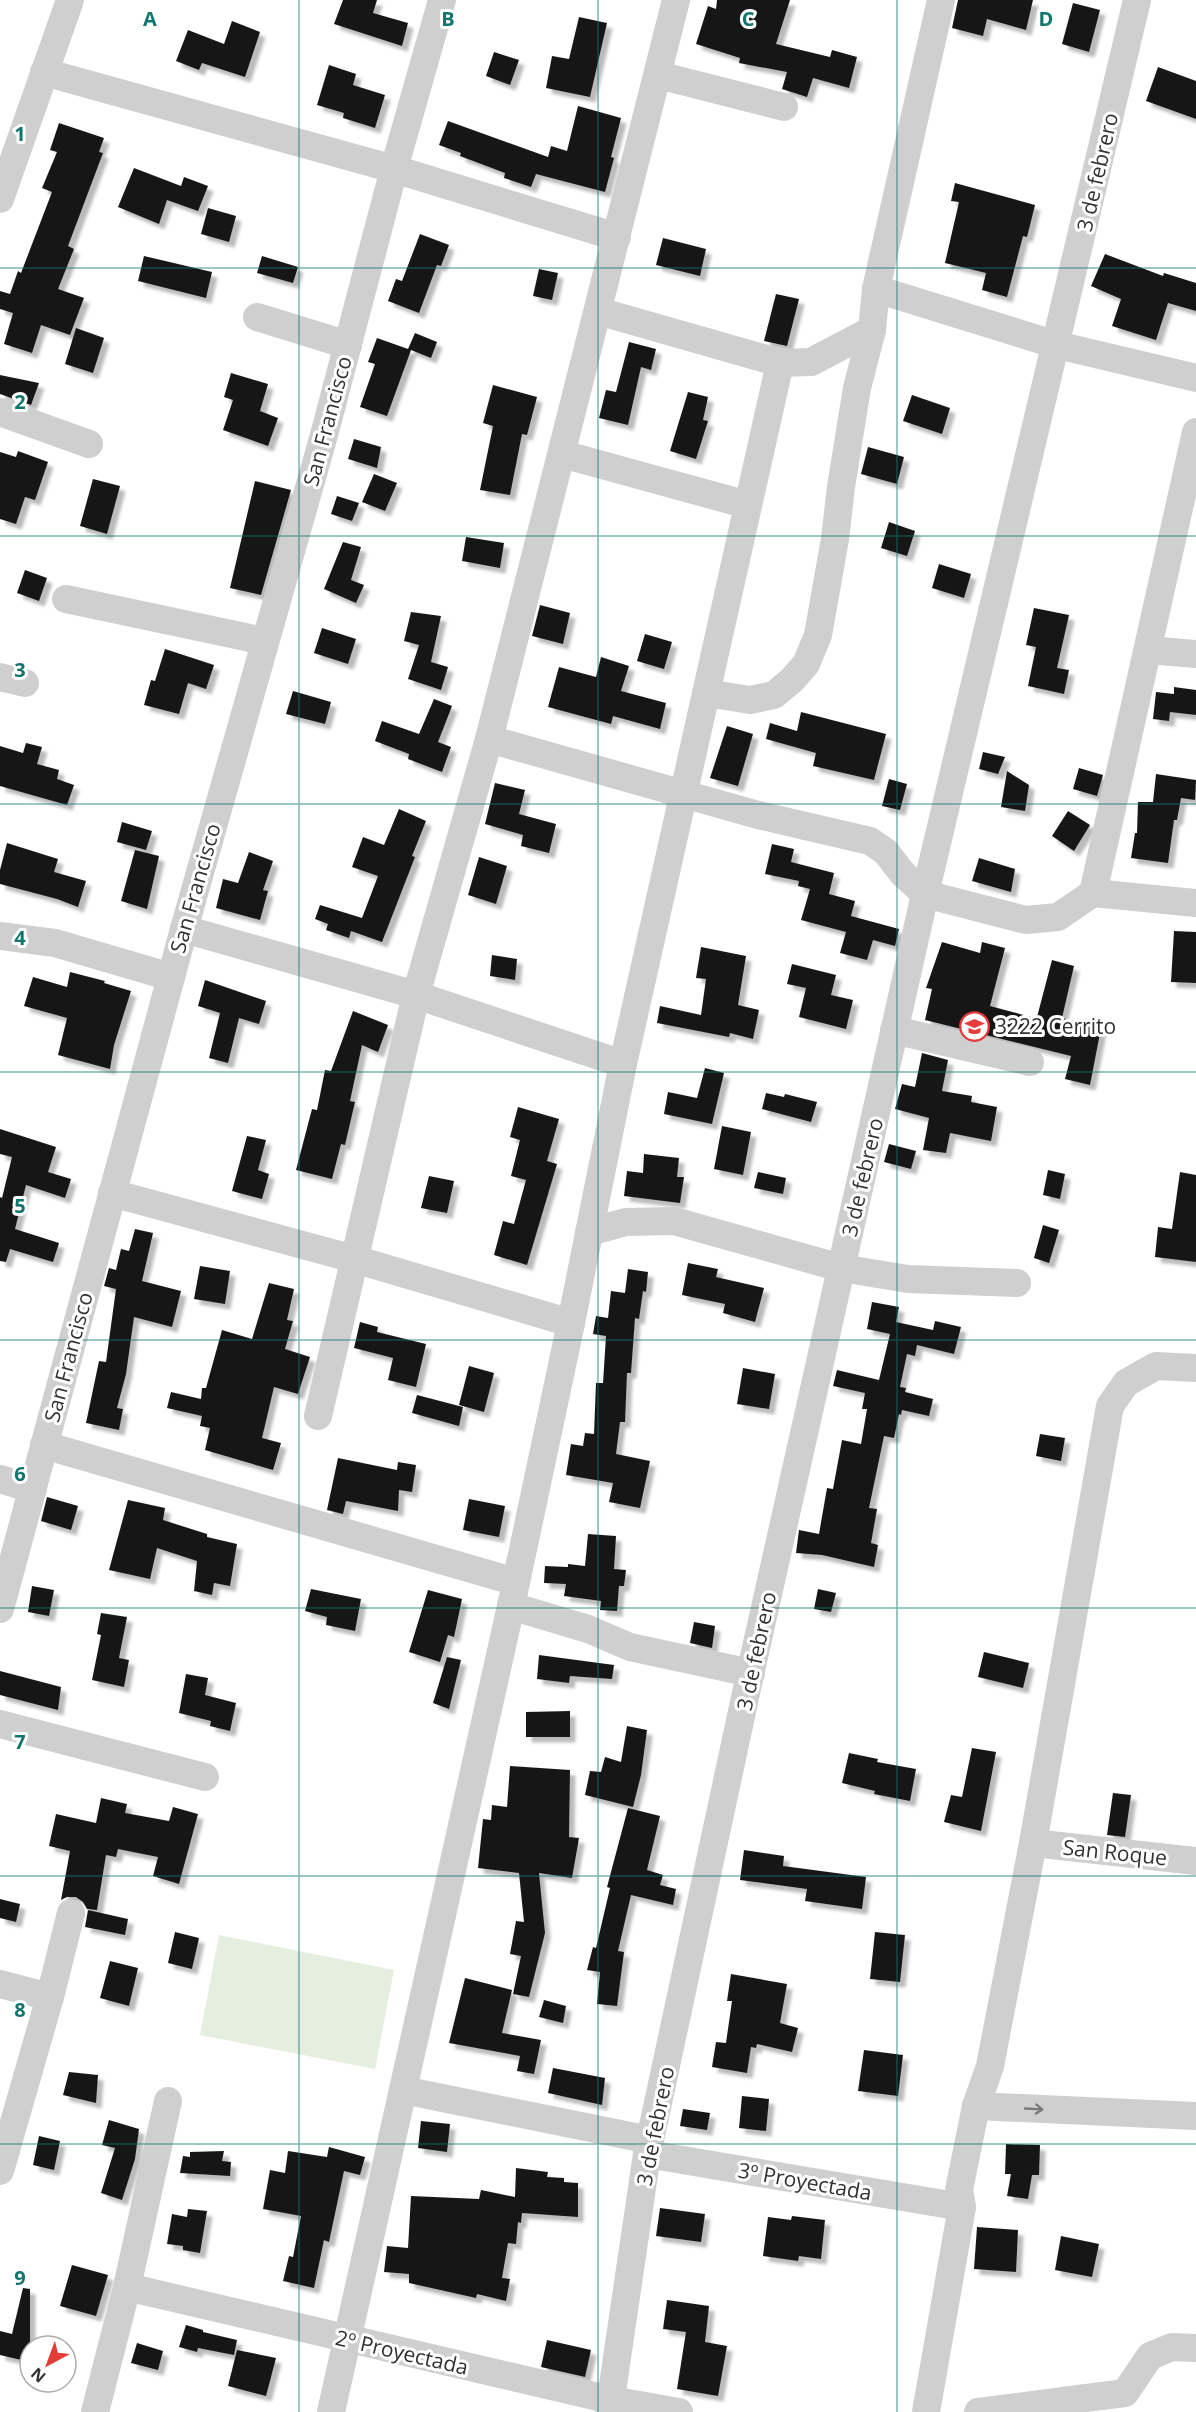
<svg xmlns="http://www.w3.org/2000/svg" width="1196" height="2412" font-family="'Open Sans',sans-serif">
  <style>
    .green { fill: #e6eee0 }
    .building { fill: #191919; filter: url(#shadow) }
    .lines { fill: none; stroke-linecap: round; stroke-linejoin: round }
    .minor { stroke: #cfcfcf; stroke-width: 28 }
    .oneway { stroke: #797979 }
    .grid { fill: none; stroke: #0f766e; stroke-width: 1.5; stroke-opacity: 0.55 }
    .labels { text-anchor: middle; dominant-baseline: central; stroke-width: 6; stroke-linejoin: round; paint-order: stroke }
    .street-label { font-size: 21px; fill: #323232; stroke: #fff }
    .poi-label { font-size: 21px; fill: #323232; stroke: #fff; text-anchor: start }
    .grid-label { font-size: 20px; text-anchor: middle; font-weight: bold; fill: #0f766e; stroke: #fff; stroke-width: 6; stroke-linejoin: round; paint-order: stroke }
  </style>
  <defs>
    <filter id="shadow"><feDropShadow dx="5.5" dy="5.5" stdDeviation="1.5" flood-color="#0004"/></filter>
  </defs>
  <rect width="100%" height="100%" fill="#fff"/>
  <polygon class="green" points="219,1935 394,1970 375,2069 200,2035"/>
  <g class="building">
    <polygon points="343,0 377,0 373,13 408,23 402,46 334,24"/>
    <polygon points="717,0 790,0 776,44 830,57 832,50 857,57 849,88 813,78 807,97 782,89 787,72 739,63 740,58 696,44 708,6 716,9"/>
    <polygon points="958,0 1033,0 1026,30 987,19 983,36 952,28"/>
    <polygon points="1073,3 1100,10 1089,52 1062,44"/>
    <polygon points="579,17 607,23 590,97 546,88 552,56 569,59"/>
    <polygon points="232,21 260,32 245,77 202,63 199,70 176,61 188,30 224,44"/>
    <polygon points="494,52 519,60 510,85 486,76"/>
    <polygon points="329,65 356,74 353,85 385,95 375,128 343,118 344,113 317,105"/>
    <polygon points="1158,67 1196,81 1196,119 1146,101"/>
    <polygon points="578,106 621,118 611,157 614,158 605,192 536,174 531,187 504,178 505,173 460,156 461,153 439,145 448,121 548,157 551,146 567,151"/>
    <polygon points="59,123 104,138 99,152 103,153 68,246 74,249 58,289 84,298 70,335 41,325 32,353 4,344 13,313 0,309 0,291 10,294 18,271 21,273 52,192 42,188 57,152 50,150"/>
    <polygon points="134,168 181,186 184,177 208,186 198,211 167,200 159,224 118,207"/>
    <polygon points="955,183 1035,205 1027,237 1023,236 1007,297 982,290 986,273 945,263 959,202 951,201"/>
    <polygon points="208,208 236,216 229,242 201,234"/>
    <polygon points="420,234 449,245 441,266 437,265 419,313 388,301 396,279 402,281"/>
    <polygon points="663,238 706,249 700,276 656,265"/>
    <polygon points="1105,254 1163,276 1164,273 1196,283 1196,311 1168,303 1156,340 1112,326 1121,299 1091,286"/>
    <polygon points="144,256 212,272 206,298 138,281"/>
    <polygon points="262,256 298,267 293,283 257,273"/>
    <polygon points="539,269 558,273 552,300 533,296"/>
    <polygon points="776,294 799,299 787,346 764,341"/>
    <polygon points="76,328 104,338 93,373 65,364"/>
    <polygon points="415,333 437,342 431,358 411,350 387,416 360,407 375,364 368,362 377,338 408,349"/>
    <polygon points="629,342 656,349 651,370 641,367 628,425 599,418 606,390 616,392"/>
    <polygon points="231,373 268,384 260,411 278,418 268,446 223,430 233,400 224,397"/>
    <polygon points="0,375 39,383 31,405 0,394"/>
    <polygon points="493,385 537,397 527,435 522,434 510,495 480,490 493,426 483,423"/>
    <polygon points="688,392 708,397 703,420 708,421 696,459 670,451"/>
    <polygon points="912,395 950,408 942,434 903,421"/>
    <polygon points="354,439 381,447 377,468 348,459"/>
    <polygon points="868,447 904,457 897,484 861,474"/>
    <polygon points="18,451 48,462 35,500 25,497 16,524 0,519 0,452 16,457"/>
    <polygon points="374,474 397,483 385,511 362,502"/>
    <polygon points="93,479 120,486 107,534 80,526"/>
    <polygon points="255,481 291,490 261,595 230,588"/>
    <polygon points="337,496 359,503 352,521 331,514"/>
    <polygon points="889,522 915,531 907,556 881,548"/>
    <polygon points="466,537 504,543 500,568 462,561"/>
    <polygon points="343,542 361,547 351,580 364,585 356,603 324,589"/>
    <polygon points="939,564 971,574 964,598 932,588"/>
    <polygon points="25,570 47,578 39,601 17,593"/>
    <polygon points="540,605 570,613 563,644 532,636"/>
    <polygon points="1034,608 1069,615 1057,668 1069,670 1064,694 1028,686 1036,647 1026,645"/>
    <polygon points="411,612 441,616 431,662 448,667 441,690 408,679 419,645 404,641"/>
    <polygon points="322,628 356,639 348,664 314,653"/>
    <polygon points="645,634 672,642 664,669 637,661"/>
    <polygon points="165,649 214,665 206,689 188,683 179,714 144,705 151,680 155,681"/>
    <polygon points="601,657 629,666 621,691 666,703 660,729 613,716 611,724 548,707 559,667 596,677"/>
    <polygon points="1174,687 1196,690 1196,715 1170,712 1169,721 1153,719 1156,692 1174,694"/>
    <polygon points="293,691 331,702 325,724 286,714"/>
    <polygon points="434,699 452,706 438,742 451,747 442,772 408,759 409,754 375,741 382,721 419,734"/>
    <polygon points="801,712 886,734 874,780 813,766 816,753 766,739 770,723 797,731"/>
    <polygon points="727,726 753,734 738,786 710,778"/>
    <polygon points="26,743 42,747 37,764 59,770 57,779 74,785 67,805 0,786 0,746 23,753"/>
    <polygon points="983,752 1005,757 998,774 979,769"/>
    <polygon points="1079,768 1103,775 1097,796 1073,789"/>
    <polygon points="1007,771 1029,785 1025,811 1001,807"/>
    <polygon points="1156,774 1196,780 1195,800 1181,798 1177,820 1174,820 1168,863 1131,858 1135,833 1137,833 1138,802 1153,802"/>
    <polygon points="889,779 907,784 900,810 882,806"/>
    <polygon points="495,783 525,790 519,814 556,824 549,853 521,846 523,835 485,824"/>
    <polygon points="399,809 426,821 412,856 415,857 382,942 351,931 349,938 326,930 328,924 315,919 320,905 362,918 378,876 352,867 363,837 384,845"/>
    <polygon points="1068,811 1090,825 1074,851 1052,836"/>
    <polygon points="122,822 152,831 146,850 117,842"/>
    <polygon points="7,843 58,859 54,872 86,881 78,907 57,899 0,884 0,870"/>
    <polygon points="772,844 794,849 791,862 834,873 829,894 855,901 851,916 899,929 895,946 873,940 867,960 840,953 846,932 801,920 810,889 798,886 799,881 765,874"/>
    <polygon points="135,850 159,856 147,909 121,901"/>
    <polygon points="249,852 273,861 263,890 268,891 260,920 216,908 223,879 238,883"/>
    <polygon points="479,857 507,866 496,904 468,895"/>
    <polygon points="979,858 1015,869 1011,892 972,881"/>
    <polygon points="1174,931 1196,932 1196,983 1171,982"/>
    <polygon points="942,942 980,953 982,942 1005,948 990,1006 1031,1017 1037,1017 1052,960 1074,966 1062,1018 1101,1028 1090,1085 1065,1079 1071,1056 925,1020 932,989 926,988"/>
    <polygon points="701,947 746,956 738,1005 759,1010 753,1039 730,1033 729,1037 657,1023 660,1006 701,1015 706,979 696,978"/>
    <polygon points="492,955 517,959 515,980 490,976"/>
    <polygon points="792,964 836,975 831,995 853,1000 846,1029 799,1017 806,988 787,984"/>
    <polygon points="70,972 105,981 104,983 131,991 114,1045 110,1069 58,1055 67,1018 24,1006 33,977 67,987"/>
    <polygon points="205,980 266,1001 259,1024 239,1018 228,1063 209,1058 220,1013 198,1006"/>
    <polygon points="353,1011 388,1025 378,1052 362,1045 350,1101 355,1102 345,1145 341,1144 332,1179 296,1170 312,1109 317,1110 325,1070 331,1071"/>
    <polygon points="922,1053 948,1060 942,1091 972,1096 971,1102 997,1107 991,1141 950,1133 946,1153 923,1150 929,1118 895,1109 902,1084 915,1087"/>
    <polygon points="705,1068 724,1073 712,1124 664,1114 668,1092 697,1098"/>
    <polygon points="766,1093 784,1097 785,1094 817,1102 811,1122 762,1109"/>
    <polygon points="518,1107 559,1119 547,1161 557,1164 527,1265 494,1255 503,1221 514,1224 526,1180 511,1176 520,1140 510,1137"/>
    <polygon points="722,1126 751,1132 743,1175 714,1169"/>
    <polygon points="0,1129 56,1147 48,1172 71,1179 65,1198 26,1185 15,1229 59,1243 53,1262 10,1249 6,1262 0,1261 0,1197 2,1198 12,1157 0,1154"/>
    <polygon points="247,1136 266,1140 258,1170 269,1174 262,1199 232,1191"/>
    <polygon points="889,1144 916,1151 911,1169 884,1162"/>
    <polygon points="644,1154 679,1158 677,1177 684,1177 680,1203 624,1196 627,1171 643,1173"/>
    <polygon points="1048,1170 1065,1174 1060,1199 1043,1195"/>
    <polygon points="758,1172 786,1178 783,1194 754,1188"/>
    <polygon points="1180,1172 1196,1175 1196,1262 1155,1257 1158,1227 1172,1229"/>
    <polygon points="429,1176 454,1181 447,1213 421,1208"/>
    <polygon points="1043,1225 1059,1230 1049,1263 1034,1258"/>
    <polygon points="135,1229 153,1233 142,1281 181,1291 172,1327 134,1317 126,1374 117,1408 123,1409 119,1430 86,1423 99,1361 106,1362 116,1289 104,1286 109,1268 116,1270 121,1249 129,1251"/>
    <polygon points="688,1263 718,1269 716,1277 764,1288 755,1322 723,1313 725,1304 682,1295"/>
    <polygon points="200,1266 230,1271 225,1304 194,1299"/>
    <polygon points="628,1269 648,1272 646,1292 643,1291 639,1319 635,1318 631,1373 627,1373 625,1422 620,1422 616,1454 650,1461 640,1508 609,1502 613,1483 566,1475 571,1444 583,1446 585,1433 594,1434 596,1383 603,1383 606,1336 593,1334 596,1316 608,1318 611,1291 625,1293"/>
    <polygon points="269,1283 294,1289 287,1320 293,1321 285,1349 310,1357 298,1394 274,1387 262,1438 281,1443 273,1470 205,1450 210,1428 200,1426 202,1416 167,1408 171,1392 201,1399 202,1388 206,1388 222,1330 252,1339"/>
    <polygon points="872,1302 899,1307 896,1322 933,1330 935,1321 961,1327 954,1354 917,1345 915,1356 907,1354 900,1387 906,1388 905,1392 933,1399 929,1416 902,1410 901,1415 899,1414 894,1438 884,1436 869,1508 877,1509 871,1543 878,1545 874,1567 822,1555 796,1553 799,1530 819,1534 827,1488 833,1489 842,1440 861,1444 867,1409 862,1409 865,1393 833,1386 837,1370 879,1380 890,1334 867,1329"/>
    <polygon points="360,1322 378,1327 377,1332 426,1344 416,1387 388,1380 393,1358 354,1348"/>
    <polygon points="469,1366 494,1373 484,1412 459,1405"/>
    <polygon points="743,1368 775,1374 769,1409 737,1404"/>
    <polygon points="417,1395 463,1407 459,1426 412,1413"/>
    <polygon points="1040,1434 1065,1438 1061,1461 1036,1456"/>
    <polygon points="338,1458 397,1470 398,1462 416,1465 412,1492 399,1490 398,1511 346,1501 343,1514 327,1510"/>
    <polygon points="47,1497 78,1506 71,1530 41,1521"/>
    <polygon points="469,1499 505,1506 499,1537 463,1530"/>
    <polygon points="128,1500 165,1508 163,1520 207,1534 207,1537 237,1544 230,1586 214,1583 212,1595 194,1591 197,1561 157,1548 150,1579 109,1570"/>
    <polygon points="588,1534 616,1536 614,1569 626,1570 624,1586 619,1586 617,1611 600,1610 601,1601 564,1596 566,1584 544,1583 545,1566 568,1567 568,1564 585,1566"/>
    <polygon points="32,1586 54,1590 49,1616 28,1612"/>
    <polygon points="311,1589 361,1599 355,1631 326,1625 327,1617 305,1611"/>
    <polygon points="818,1589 836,1593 831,1612 814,1609"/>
    <polygon points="428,1590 462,1599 454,1637 448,1635 440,1662 409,1652"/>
    <polygon points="101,1613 127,1617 119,1658 129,1660 124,1687 92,1680 101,1635 97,1634"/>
    <polygon points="694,1622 715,1626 712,1648 690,1643"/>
    <polygon points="984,1652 1029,1663 1023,1688 978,1677"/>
    <polygon points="539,1655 614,1665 612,1679 570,1676 569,1683 537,1679"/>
    <polygon points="447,1657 461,1660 449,1709 433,1703"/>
    <polygon points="0,1671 61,1687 58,1710 0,1695"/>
    <polygon points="186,1674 208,1678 205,1695 236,1703 230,1731 210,1726 211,1721 179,1713"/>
    <polygon points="570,1711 570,1737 526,1737 526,1712"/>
    <polygon points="627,1726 647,1730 641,1775 633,1807 585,1795 590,1771 601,1772 605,1757 621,1762"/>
    <polygon points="972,1748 996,1752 981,1831 944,1822 951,1795 962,1797"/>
    <polygon points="849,1753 878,1759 877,1762 916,1769 910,1801 874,1794 875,1791 842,1783"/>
    <polygon points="510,1766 570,1770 569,1837 579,1838 572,1878 539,1873 545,1933 529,1997 513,1994 521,1956 510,1954 516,1921 524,1922 519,1873 478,1868 483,1819 491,1820 492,1805 507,1807"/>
    <polygon points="1113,1793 1131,1795 1125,1837 1107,1835"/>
    <polygon points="101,1798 127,1804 125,1813 169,1821 173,1807 198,1814 179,1884 153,1876 158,1857 118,1849 116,1857 106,1855 97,1910 87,1909 83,1902 76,1897 67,1897 61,1900 70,1851 49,1846 56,1814 96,1823"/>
    <polygon points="628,1808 660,1816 647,1870 663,1875 660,1885 676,1889 673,1905 631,1895 618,1951 624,1952 617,2006 597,2004 600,1972 587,1970 593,1947 596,1948 610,1888 607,1887"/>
    <polygon points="744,1850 784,1856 783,1866 866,1877 862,1909 805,1901 807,1889 740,1880"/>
    <polygon points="0,1899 20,1904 16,1922 0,1918"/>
    <polygon points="88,1910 128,1919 125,1935 85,1927"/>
    <polygon points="175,1932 199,1938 192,1969 168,1963"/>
    <polygon points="875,1932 905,1935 900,1982 870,1979"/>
    <polygon points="110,1961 138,1968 129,2006 100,1998"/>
    <polygon points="731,1974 787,1984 780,2023 798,2028 792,2052 757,2044 756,2048 751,2047 747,2073 712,2067 716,2042 726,2043 732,2001 727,2001"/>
    <polygon points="465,1978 512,1990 502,2033 541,2040 534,2074 517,2071 520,2056 449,2043"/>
    <polygon points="544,2000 566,2006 563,2023 539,2017"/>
    <polygon points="864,2050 903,2055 898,2096 858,2091"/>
    <polygon points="553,2068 605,2078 602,2105 548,2093"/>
    <polygon points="69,2072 98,2075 96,2103 63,2095"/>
    <polygon points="742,2096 769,2099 766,2131 739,2128"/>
    <polygon points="683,2109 710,2113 707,2130 680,2126"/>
    <polygon points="109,2120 139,2129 135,2159 122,2200 101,2193 115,2148 102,2145"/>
    <polygon points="421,2121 450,2124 447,2152 418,2148"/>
    <polygon points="39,2136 60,2141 54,2170 33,2165"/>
    <polygon points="1006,2144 1040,2145 1039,2175 1032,2175 1028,2199 1007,2196 1011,2174 1005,2174"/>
    <polygon points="329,2147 365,2157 360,2175 344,2171 329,2242 324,2240 314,2288 283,2281 289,2256 293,2257 301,2216 263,2209 270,2170 285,2173 288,2151 327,2157"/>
    <polygon points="224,2151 222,2161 231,2162 230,2176 180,2173 183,2156 190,2157 190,2152"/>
    <polygon points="516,2168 548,2172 547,2177 564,2178 564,2182 578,2183 578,2217 522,2213 521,2223 518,2222 516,2244 508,2243 502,2278 510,2279 506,2301 477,2294 476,2298 409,2283 409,2274 384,2272 387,2246 408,2248 411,2196 479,2199 481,2190 515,2197"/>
    <polygon points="660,2208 705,2214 701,2242 656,2236"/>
    <polygon points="188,2209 207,2211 200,2253 183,2250 183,2246 167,2244 172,2214 187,2217"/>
    <polygon points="792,2216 825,2220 821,2259 799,2256 798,2261 763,2256 768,2217 791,2220"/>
    <polygon points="977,2227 1018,2230 1016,2272 974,2269"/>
    <polygon points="1061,2236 1099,2244 1092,2277 1055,2270"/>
    <polygon points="72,2265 108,2275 96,2316 60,2306"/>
    <polygon points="23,2288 30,2289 30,2362 0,2355 0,2331 12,2334"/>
    <polygon points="667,2300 709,2306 705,2342 727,2346 718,2396 677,2389 686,2332 663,2329"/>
    <polygon points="186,2325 203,2330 203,2332 237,2340 234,2355 198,2348 197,2352 179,2347"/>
    <polygon points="547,2340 591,2350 585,2377 541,2367"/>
    <polygon points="137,2343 163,2351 158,2370 131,2363"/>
    <polygon points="237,2350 276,2358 266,2396 228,2386"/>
  </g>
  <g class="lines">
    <g class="minor">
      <polyline points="44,72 394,169 617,237"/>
      <polyline points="658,75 784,107"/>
      <polyline points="0,199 70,0"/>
      <polyline points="876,289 1057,345 1196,378"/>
      <polyline points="598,311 780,363 811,362 872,330"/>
      <polyline points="257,317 348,345"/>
      <polyline points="0,412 89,444"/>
      <polyline points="562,454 748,505"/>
      <polyline points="66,599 264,641"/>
      <polyline points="1148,650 1196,654"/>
      <polyline points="0,677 25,683"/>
      <polyline points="706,693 750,700 774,695 792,680 806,664 818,635 835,539 841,487 857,388 872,330 876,289 941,0"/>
      <polyline points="489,739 758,815 870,841 886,852 903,874 925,894 1026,920 1058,917 1093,893 1196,903"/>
      <polyline points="1093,893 1196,432"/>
      <polyline points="184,929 416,995 623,1064"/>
      <polyline points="0,936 55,943 171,977"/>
      <polyline points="894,1030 1030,1062"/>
      <polyline points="112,1193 354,1259 571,1323"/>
      <polyline points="589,1232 626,1222 674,1221 841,1268 908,1279 1017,1283"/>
      <polyline points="318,1416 416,995 489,739 676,0"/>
      <polyline points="44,1445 516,1582"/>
      <polyline points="0,1479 33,1489"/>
      <polyline points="511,1606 588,1629 630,1647 751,1673"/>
      <polyline points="0,1609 184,929 324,435 394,169 442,0"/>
      <polyline points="0,1724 205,1777"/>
      <polyline points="1033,1843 1196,1861"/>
      <polyline points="0,1984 50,1997"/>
      <polyline points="403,2090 650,2140"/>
      <polyline points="976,2106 1196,2116"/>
      <polyline points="647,2154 962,2207"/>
      <polyline points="0,2171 50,1997 71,1913"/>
      <polyline points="127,2287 611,2400 679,2412"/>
      <polyline points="95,2412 127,2287 168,2101"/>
      <polyline points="331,2412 511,1606 571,1323 623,1064 780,363"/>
      <polyline points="609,2412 647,2154 749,1679 925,894 1137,0"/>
      <polyline points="926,2412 962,2207 959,2190 976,2106 990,2066 1033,1843 1110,1406 1126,1383 1156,1366 1196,1368"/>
      <polyline points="978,2412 1125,2393 1150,2356 1172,2347 1196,2348"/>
    </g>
  </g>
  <defs><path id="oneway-shaft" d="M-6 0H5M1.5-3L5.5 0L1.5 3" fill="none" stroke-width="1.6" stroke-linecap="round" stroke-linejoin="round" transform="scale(1.5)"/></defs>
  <use class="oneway" href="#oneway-shaft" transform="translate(1034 2109) rotate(3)"/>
  <path class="grid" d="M299,0V2412M598,0V2412M897,0V2412M0,268H1196M0,536H1196M0,804H1196M0,1072H1196M0,1340H1196M0,1608H1196M0,1876H1196M0,2144H1196"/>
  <defs>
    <symbol id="school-ring" viewBox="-11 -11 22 22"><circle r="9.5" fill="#fff" stroke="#e33c39" stroke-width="1.5"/><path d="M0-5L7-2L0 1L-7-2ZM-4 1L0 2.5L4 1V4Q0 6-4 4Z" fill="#e33c39"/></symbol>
  </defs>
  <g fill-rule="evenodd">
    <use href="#school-ring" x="958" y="1010" width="33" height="33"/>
  </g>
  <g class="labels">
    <g class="street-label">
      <text transform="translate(1097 172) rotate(-77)">3 de febrero</text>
      <text transform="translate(327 421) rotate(-75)">San Francisco</text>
      <text transform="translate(195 888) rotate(-74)">San Francisco</text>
      <text transform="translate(862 1177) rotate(-77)">3 de febrero</text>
      <text transform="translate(68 1357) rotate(-75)">San Francisco</text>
      <text transform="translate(756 1651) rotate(-78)">3 de febrero</text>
      <text transform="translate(1115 1852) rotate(6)">San Roque</text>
      <text transform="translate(655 2126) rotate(-79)">3 de febrero</text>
      <text transform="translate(805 2181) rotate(10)">3º Proyectada</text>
      <text transform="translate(402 2352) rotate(13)">2º Proyectada</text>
    </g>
    <g class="poi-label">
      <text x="995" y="1026">3222 Cerrito</text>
    </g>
  </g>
  <g class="grid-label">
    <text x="150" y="26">A</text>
    <text x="448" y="26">B</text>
    <text x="748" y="26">C</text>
    <text x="1046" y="26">D</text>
    <text x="20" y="141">1</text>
    <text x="20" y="409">2</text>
    <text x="20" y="677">3</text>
    <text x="20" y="945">4</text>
    <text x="20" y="1213">5</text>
    <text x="20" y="1481">6</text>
    <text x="20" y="1749">7</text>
    <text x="20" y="2017">8</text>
    <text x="20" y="2285">9</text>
  </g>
  <g transform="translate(48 2364) rotate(221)"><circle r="28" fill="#ffffff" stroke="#adadad" stroke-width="1.5"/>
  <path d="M0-4.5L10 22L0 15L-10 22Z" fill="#e33c39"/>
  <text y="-9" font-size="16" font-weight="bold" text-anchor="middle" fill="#323232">N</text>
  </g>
</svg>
